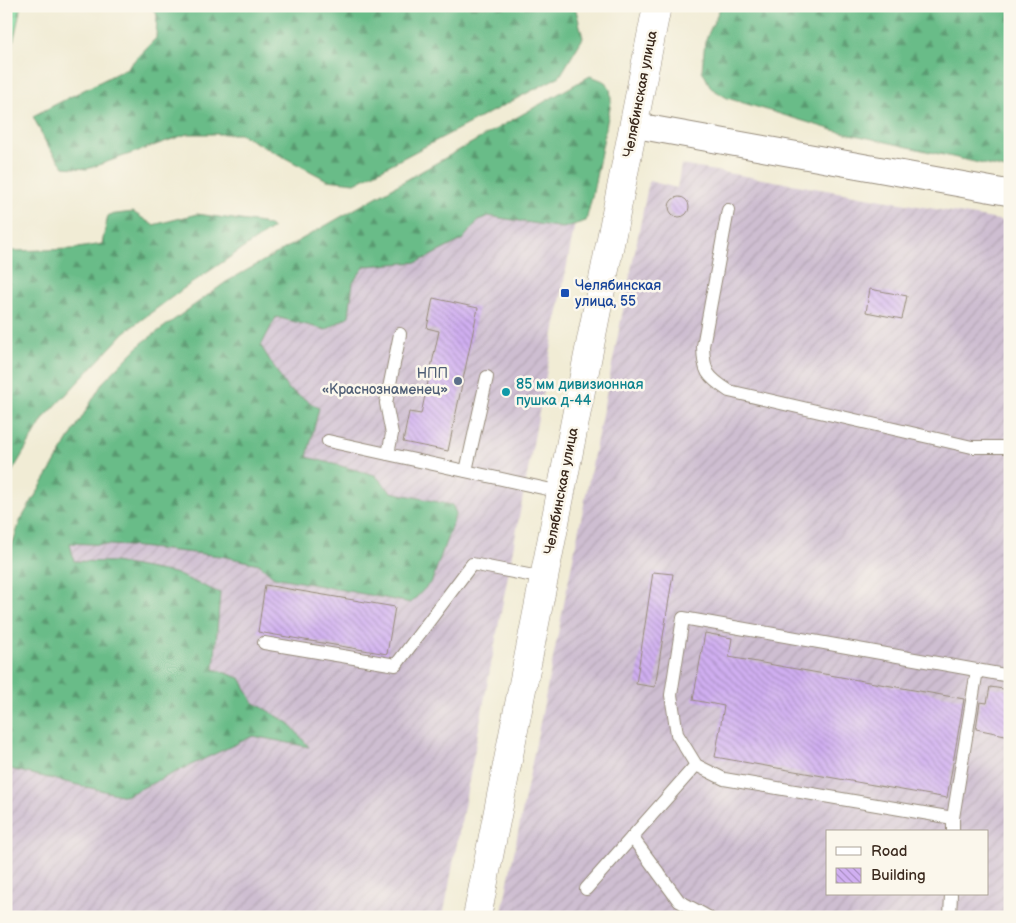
<svg xmlns="http://www.w3.org/2000/svg" width="1016" height="923" font-family="'Balsamiq Sans',sans-serif">
  <style>
    .industrial { fill: url(#industrial-furrows); fill-rule: evenodd }
    .forest { fill: url(#forest-firs); stroke: #527353 }
    .wetland { fill: url(#wetland-marsh); stroke: #5e8360 }
    .building { fill: url(#building-back-hatch) }
    .lines { fill: none; stroke-linecap: round; stroke-linejoin: round }
    .service-casing { stroke: #968b7a; stroke-width: 14 }
    .minor-casing { stroke: #968b7a; stroke-width: 27 }
    .tertiary-casing { stroke: #968b7a; stroke-width: 29 }
    .service { stroke: #fff; stroke-width: 12 }
    .minor { stroke: #fff; stroke-width: 25 }
    .tertiary { stroke: #fff; stroke-width: 28 }
    .transit-dot { fill: #1a4fb4; stroke: #fbf7ec; stroke-width: 2 }
    .service-dot { fill: #5c6f8a; stroke: #fbf7ec; stroke-width: 2 }
    .culture-dot { fill: #0f9aa8; stroke: #fbf7ec; stroke-width: 2 }
    .labels { text-anchor: middle; dominant-baseline: central; stroke-width: 5; stroke-linejoin: round; paint-order: stroke }
    .street-label { font-size: 14px; fill: #3b2a1e; stroke: #fbf7ec }
    .transit-label { font-size: 14px; fill: #164399; stroke: #fbf7ec; text-anchor: start }
    .service-label { font-size: 14px; fill: #4e5e75; stroke: #fbf7ec; text-anchor: end }
    .culture-label { font-size: 14px; fill: #0d838f; stroke: #fbf7ec; text-anchor: start }
  </style>
  <defs>
    <pattern id="industrial-furrows" width="10" height="10" patternUnits="userSpaceOnUse" patternTransform="scale(1.25)"><rect width="10" height="10" fill="#cebed1"/><path d="M-1 1l2-2M0 10L10 0M9 11l2-2" fill="none" stroke="#b2a3b3"/></pattern>
    <pattern id="forest-firs" width="22" height="20" patternUnits="userSpaceOnUse" patternTransform="scale(1.25)"><rect width="22" height="20" fill="#69bc88"/><path d="M5 1l3.5 6h-7zM16 11l3.5 6h-7z" fill="#58996f"/></pattern>
    <pattern id="wetland-marsh" width="20" height="14" patternUnits="userSpaceOnUse" patternTransform="scale(1.25)"><rect width="20" height="14" fill="#82dca2"/><path d="M1 5h8M5 5V1M11 12h8M15 12V8" fill="none" stroke="#71bd8b"/></pattern>
    <pattern id="building-back-hatch" width="6" height="6" patternUnits="userSpaceOnUse" patternTransform="scale(1.25)"><rect width="6" height="6" fill="#d0aff1"/><path d="M-1 5l2 2M0 0l6 6M5-1l2 2" fill="none" stroke="#aa8fc3"/></pattern>
  </defs>
  <rect width="100%" height="100%" fill="#fbf7ec"/>
  <filter id="ink" filterUnits="userSpaceOnUse"><feTurbulence type="fractalNoise" baseFrequency=".02" numOctaves="2"/><feDisplacementMap in="SourceGraphic" scale="10" xChannelSelector="R" yChannelSelector="G"/><feConvolveMatrix kernelMatrix="1 2 1 2 8 2 1 2 1" color-interpolation-filters="sRGB"/></filter>
  <filter id="wash" filterUnits="userSpaceOnUse"><feTurbulence type="fractalNoise" baseFrequency=".0096" numOctaves="4" result="noise"/><feDisplacementMap in="SourceGraphic" scale="20" xChannelSelector="R" yChannelSelector="G"/><feGaussianBlur stdDeviation="1.12" result="paint"/><feColorMatrix in="noise" values="0 0 0 0 0 0 0 0 0 0 0 0 0 0 0 0 0 1.4 0 .05"/><feComposite in="paint" operator="in"/></filter>
  <g filter="url(#wash)">
    <rect width="100%" height="100%" fill="#f1ecd5"/>
    <g class="industrial">
      <polygon points="593,128 443,917 6,917 6,589 239,313"/>
      <path d="M681,165L1010,222V917H501L649,181L677,188ZM827,832H987V894H827Z"/>
    </g>
    <g class="forest">
      <polygon points="151,6 575,6 583,38 560,76 355,183 327,180 240,134 187,134 87,169 64,167 47,145 33,116 127,68 156,38 157,15"/>
      <polygon points="721,6 1010,6 1010,170 833,130 727,98 711,88 702,70 705,41"/>
      <path d="M590,76C608,82 611,83 611,102L592,197L586,221L563,228L488,216L478,221L462,240L418,262L365,266L353,282L349,316L326,330L276,317L261,346L287,388L319,408L307,457L375,475L391,492L452,505L456,513L432,581L411,603L274,577L259,564L221,556L130,546L70,543L74,561L114,562L174,573L220,593L214,669L240,678L253,702L289,723L309,747L253,736L125,796L6,768V564L20,521L103,382L142,343L226,282Z"/>
      <polygon points="133,212 153,225 197,214 262,223 273,228 183,289 125,332 44,418 6,482 6,247 13,251 72,249 102,244 108,215"/>
    </g>
    <polygon class="wetland" points="6,6 21,6 6,76"/>
    <g id="blocks">
      <g class="building">
        <circle cx="679" cy="207" r="10"/>
        <polygon points="870,289 907,296 902,319 866,312"/>
        <polygon points="433,298 478,308 448,451 403,442 409,412 421,414 439,331 427,328"/>
        <polygon points="653,572 673,574 655,687 636,684"/>
        <polygon points="265,585 395,607 387,654 258,632"/>
        <polygon points="705,633 732,638 729,657 964,699 947,798 715,757 724,706 693,700"/>
        <polygon points="990,687 1010,690 1010,736 976,729 980,702 987,703"/>
      </g>
    </g>
  </g>
  <g filter="url(#ink)">
    <use href="#blocks" fill-opacity="0" stroke="#968b7a" stroke-width="1"/>
    <g class="lines">
      <defs>
        <g id="service">
          <path d="M728,210L703,346C704,372 706,376 729,391L972,447H1010"/>
          <polyline points="328,441 561,492"/>
          <polyline points="388,454 392,434 386,403 400,334"/>
          <polyline points="466,471 487,377"/>
          <polyline points="264,643 396,665 472,564 544,578"/>
          <polyline points="953,818 724,779 696,765 677,734 671,695 683,618 1010,676"/>
          <polyline points="953,832 953,818 977,670"/>
          <polyline points="632,837 679,901 708,917"/>
          <polyline points="586,889 696,765"/>
          <polyline points="950,917 951,894"/>
          <polyline points="1007,917 1010,914"/>
        </g>
        <polyline id="minor" points="633,125 1010,193"/>
        <polyline id="tertiary" points="477,917 657,6"/>
      </defs>
      <use href="#service" class="service-casing"/>
      <use href="#minor" class="minor-casing"/>
      <use href="#tertiary" class="tertiary-casing"/>
      <use href="#service" class="service"/>
      <use href="#minor" class="minor"/>
      <use href="#tertiary" class="tertiary"/>
    </g>
  </g>
  <rect class="transit-dot" x="560" y="288" width="10" height="10" rx="2.5"/>
  <circle class="service-dot" cx="458" cy="381" r="5"/>
  <circle class="culture-dot" cx="506" cy="392" r="5"/>
  <g class="labels">
    <g class="street-label">
      <text transform="translate(640 94) rotate(-79)">Челябинская улица</text>
      <text transform="translate(561 491) rotate(-79)">Челябинская улица</text>
    </g>
    <g class="transit-label">
      <text x="575" y="285">Челябинская<tspan x="575" dy="16">улица, 55</tspan></text>
    </g>
    <g class="service-label">
      <text x="448" y="373">НПП<tspan x="448" dy="16">«Краснознаменец»</tspan></text>
    </g>
    <g class="culture-label">
      <text x="516" y="384">85 мм дивизионная<tspan x="516" dy="16">пушка д-44</tspan></text>
    </g>
  </g>
  <rect width="1016" height="923" fill="none" stroke="#fbf7ec" stroke-width="25"/>
  <rect x="826" y="830" width="162" height="65" fill="#fbf7ec" stroke="#aea59a"/>
  <rect x="836" y="847" width="25" height="8" fill="#ffffff" stroke="#aea59a"/>
  <text x="871" y="856" font-size="15" fill="#3b2a1e">Road</text>
  <rect x="836" y="868" width="25" height="15" fill="url(#building-back-hatch)" stroke="#aea59a"/>
  <text x="871" y="880" font-size="15" fill="#3b2a1e">Building</text>
</svg>
